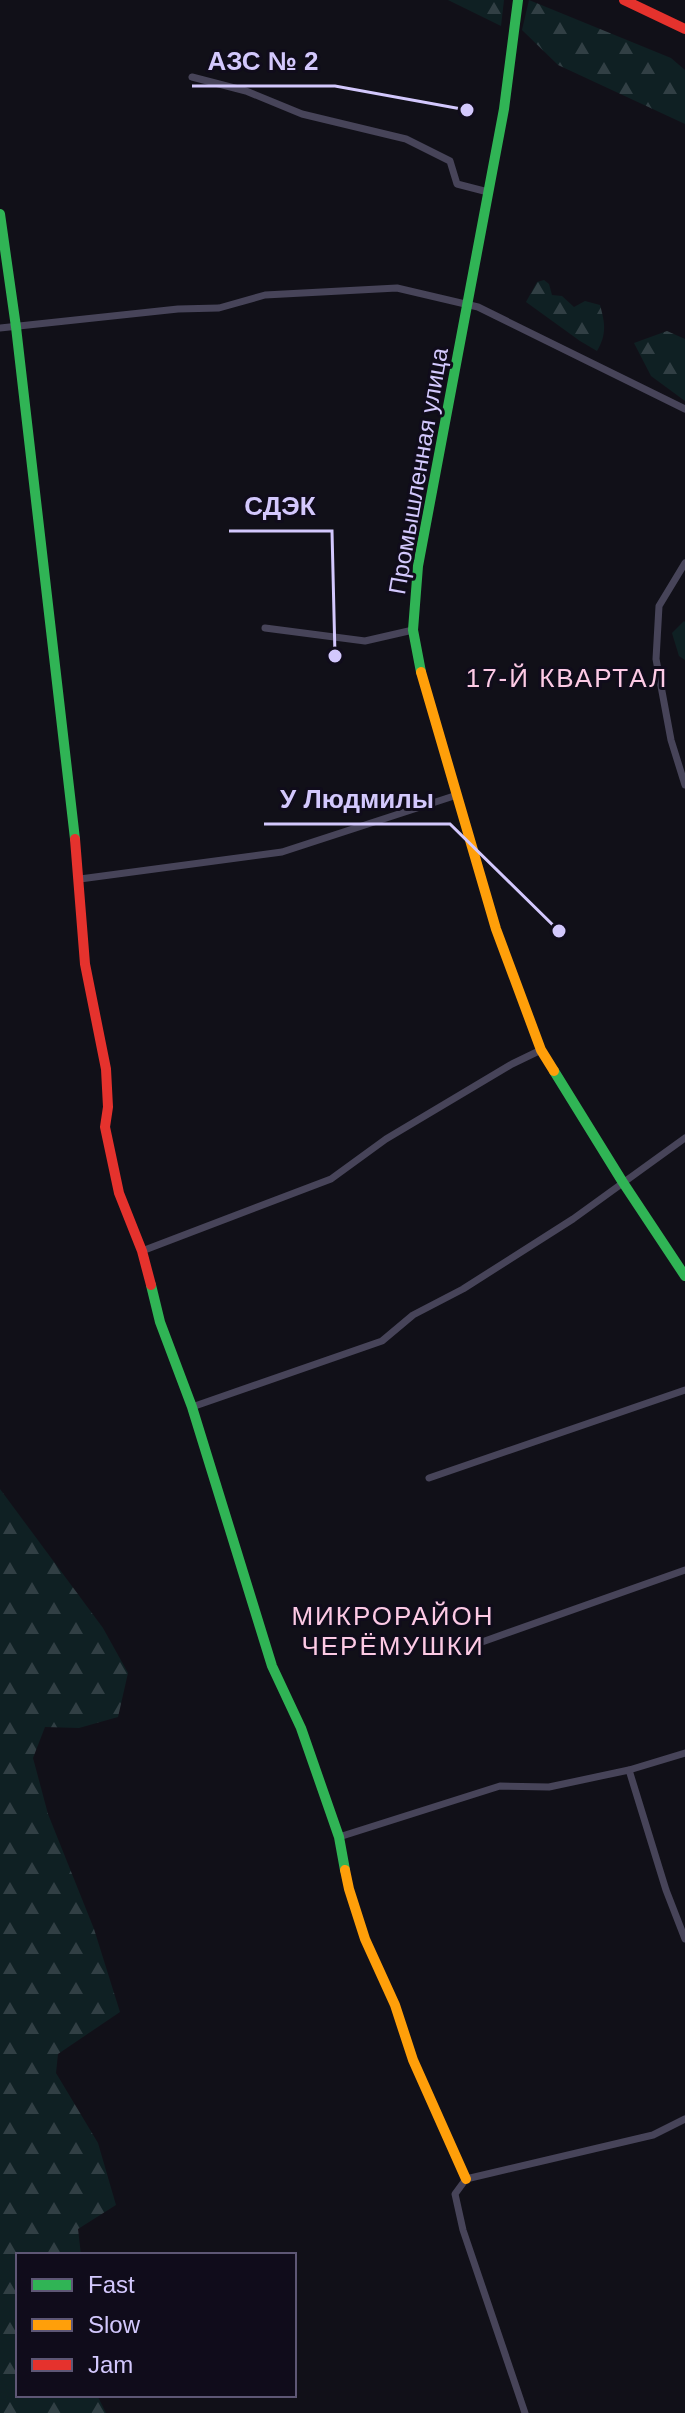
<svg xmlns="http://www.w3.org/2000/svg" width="685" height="2413" font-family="Helvetica,sans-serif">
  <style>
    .forest { fill: url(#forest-firs) }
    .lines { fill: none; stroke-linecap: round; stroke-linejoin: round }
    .street { stroke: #474459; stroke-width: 7 }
    .fast { stroke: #30b455; stroke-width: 10 }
    .slow { stroke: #ff9f0a; stroke-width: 10 }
    .jam { stroke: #e5322d; stroke-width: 10 }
    .labels { text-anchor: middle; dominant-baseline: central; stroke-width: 6; stroke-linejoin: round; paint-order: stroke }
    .street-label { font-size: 24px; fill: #d3c8fd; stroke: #100c1b }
    .neighbourhood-label { font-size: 26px; letter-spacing: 2px; fill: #fdcae5; stroke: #100c1b }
    .leader { fill: none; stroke: #d3c8fd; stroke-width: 3 }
    .callout-dot { fill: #d3c8fd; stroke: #100c1b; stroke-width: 3 }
    .callout-label { font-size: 26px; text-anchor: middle; font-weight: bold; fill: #d3c8fd; stroke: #100c1b; stroke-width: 6; stroke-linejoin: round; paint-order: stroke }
  </style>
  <defs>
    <pattern id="forest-firs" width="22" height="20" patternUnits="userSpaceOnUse" patternTransform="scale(2)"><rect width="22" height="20" fill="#0f2023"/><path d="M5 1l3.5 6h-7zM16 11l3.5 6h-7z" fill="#313f44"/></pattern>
  </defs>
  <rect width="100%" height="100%" fill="#111018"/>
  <g class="forest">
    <polygon points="448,0 504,0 501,26"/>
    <polygon points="529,0 671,58 685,70 685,124 558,65 522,30"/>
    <path d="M544,280L549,284L552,295L562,296L574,307L585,301L600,305C605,323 607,334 597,351L580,341L526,302L537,282Z"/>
    <polygon points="667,331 685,339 685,401 651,376 634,343"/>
    <polygon points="684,621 685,622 685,660 679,656 672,633"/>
    <polygon points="0,1489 103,1628 128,1673 118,1717 79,1728 45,1727 33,1758 48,1814 94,1929 120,2012 58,2054 56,2073 98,2143 116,2205 78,2229 81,2255 18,2255 18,2395 97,2395 106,2413 0,2413"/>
  </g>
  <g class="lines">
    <g class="street">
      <polyline points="192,77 246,91 302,114 406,139 450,161 457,184 488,192"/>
      <polyline points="0,328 178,309 219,308 265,295 397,288 478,307 685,409"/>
      <polyline points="685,563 659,606 656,659 671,740 685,785"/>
      <polyline points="265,628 365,641 413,630"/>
      <polyline points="80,879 282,852 457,795"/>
      <polyline points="142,1251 331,1179 386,1139 512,1064 541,1050"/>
      <polyline points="192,1407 382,1341 413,1315 463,1289 573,1219 685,1138"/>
      <polyline points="429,1478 685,1390"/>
      <polyline points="482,1642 685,1570"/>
      <polyline points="629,1770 666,1890 685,1939"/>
      <polyline points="339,1837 500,1786 549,1787 629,1770 685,1753"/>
      <polyline points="525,2413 463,2230 455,2194 466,2179 653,2135 685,2119"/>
    </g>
    <g class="fast">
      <polyline points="0,214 16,327 75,839"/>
      <polyline points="421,672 413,630 418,566 504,109 518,0"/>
      <polyline points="554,1071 622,1181 685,1276"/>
      <polyline points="151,1285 160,1322 192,1407 272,1666 301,1728 339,1837 345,1870"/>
    </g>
    <g class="slow">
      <polyline points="421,672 496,929 541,1050 554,1071"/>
      <polyline points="345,1870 349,1889 365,1939 395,2005 413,2060 466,2179"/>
    </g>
    <g class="jam">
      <polyline points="624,0 685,29"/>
      <polyline points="75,839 85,964 106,1069 108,1107 105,1127 119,1193 142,1251 151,1285"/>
    </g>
  </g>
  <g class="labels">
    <g class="street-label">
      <text transform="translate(418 471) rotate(-80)">Промышленная улица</text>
    </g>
    <g class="neighbourhood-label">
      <text x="567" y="678">17-Й КВАРТАЛ</text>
      <text x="393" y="1616">МИКРОРАЙОН<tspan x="393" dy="30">ЧЕРЁМУШКИ</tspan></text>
    </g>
  </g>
  <path class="leader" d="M467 110L335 86H192M335 656L332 531H229M559 931L450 824H264"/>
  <g class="callout-dot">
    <circle cx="467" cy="110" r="8"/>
    <circle cx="335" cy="656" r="8"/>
    <circle cx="559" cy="931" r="8"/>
  </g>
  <g class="callout-label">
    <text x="263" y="70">АЗС № 2</text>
    <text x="280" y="515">СДЭК</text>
    <text x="357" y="808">У Людмилы</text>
  </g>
  <rect x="16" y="2253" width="280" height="144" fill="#100c1b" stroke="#5e5775" stroke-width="2"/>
  <rect x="32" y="2279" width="40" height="12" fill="#30b455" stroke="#5e5775" stroke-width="2"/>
  <text x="88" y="2293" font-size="24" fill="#d3c8fd">Fast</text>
  <rect x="32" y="2319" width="40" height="12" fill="#ff9f0a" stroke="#5e5775" stroke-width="2"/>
  <text x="88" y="2333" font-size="24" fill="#d3c8fd">Slow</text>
  <rect x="32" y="2359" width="40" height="12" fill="#e5322d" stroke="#5e5775" stroke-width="2"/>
  <text x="88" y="2373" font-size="24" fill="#d3c8fd">Jam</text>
</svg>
